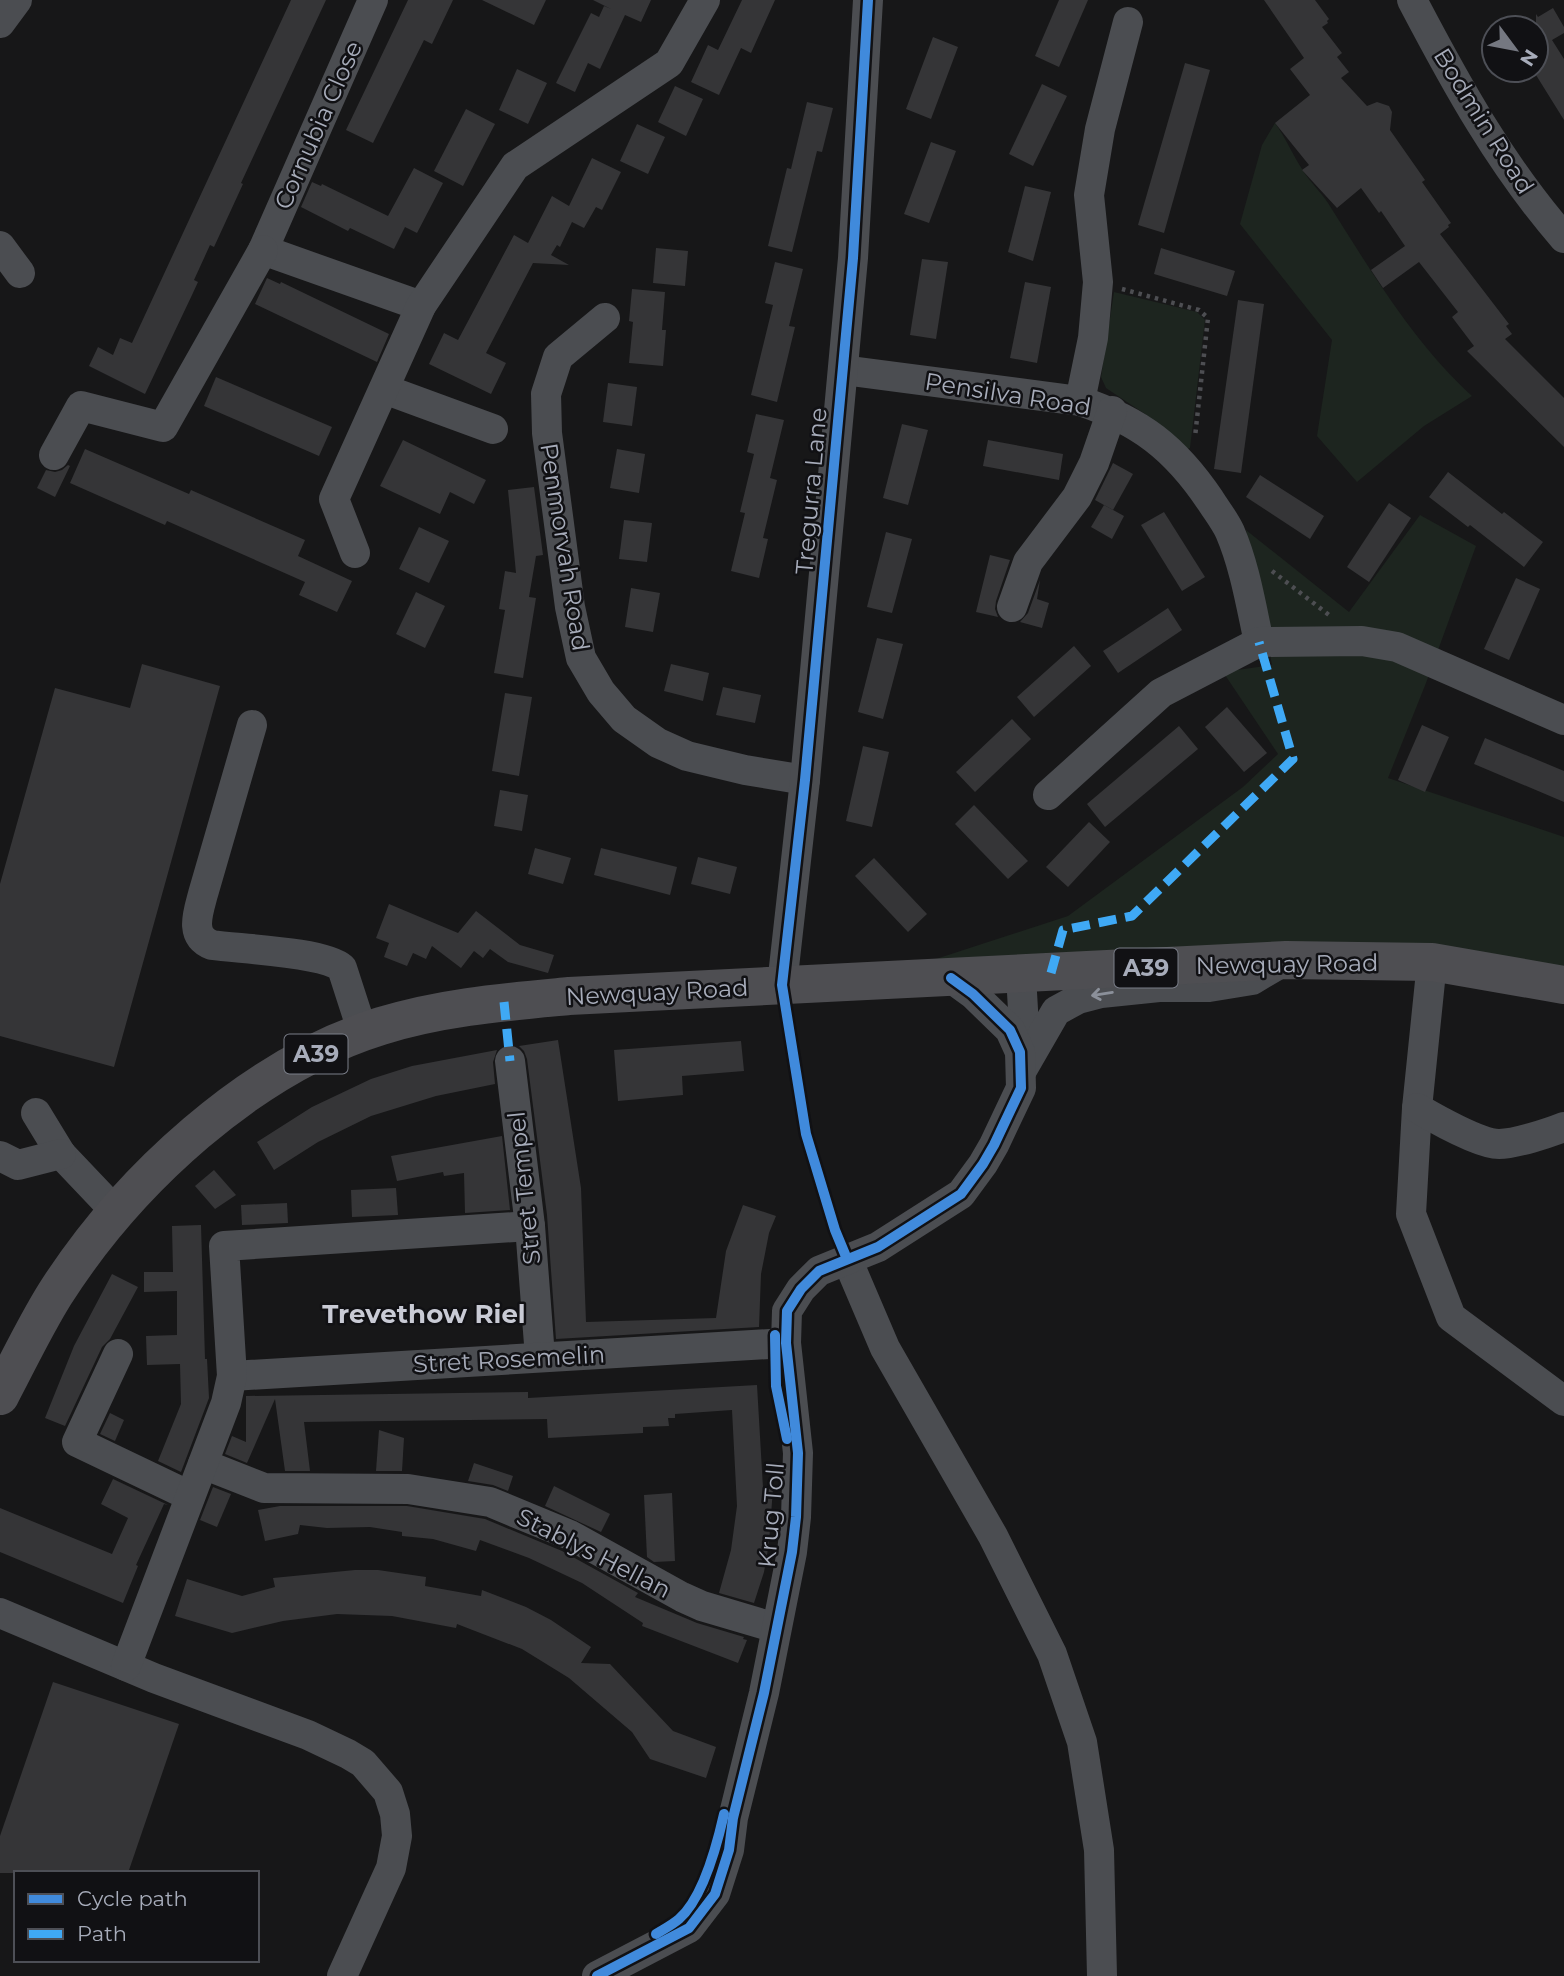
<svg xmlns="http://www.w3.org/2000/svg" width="1564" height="1976" font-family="Montserrat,sans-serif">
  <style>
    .green { fill: #1d251f }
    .building { fill: #353537 }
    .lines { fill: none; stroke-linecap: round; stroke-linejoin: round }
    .path { stroke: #4d4e52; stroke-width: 4.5; stroke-dasharray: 3.5 5; stroke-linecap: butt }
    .minor { stroke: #4b4d51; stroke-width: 30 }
    .highway { stroke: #4e4e52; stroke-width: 38 }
    .quiet { stroke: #3fa9f5; stroke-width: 9; stroke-dasharray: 18 9; stroke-linecap: butt }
    .cycleway-casing { stroke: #111114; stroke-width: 15 }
    .cycleway { stroke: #408adc; stroke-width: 10 }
    .oneway { stroke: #8b909a }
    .labels { text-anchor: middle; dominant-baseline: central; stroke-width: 5; stroke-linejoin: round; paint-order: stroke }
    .shield { fill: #111114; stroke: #7a7e88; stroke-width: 2 }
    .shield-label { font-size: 23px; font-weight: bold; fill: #a7acba }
    .street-label { font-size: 24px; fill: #a7acba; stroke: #111114 }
    .neighbourhood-label { font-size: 26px; font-weight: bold; fill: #c9cbd5; stroke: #111114 }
  </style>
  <rect width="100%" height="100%" fill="#171718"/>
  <g class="green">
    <path d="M1275,123C1286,138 1292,154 1302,169C1309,181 1320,191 1328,203C1371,271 1413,342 1472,396L1424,426L1357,482L1317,436L1332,340L1240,224L1262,145Z"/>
    <polygon points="1114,292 1197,312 1205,320 1190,448 1185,450 1145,414 1106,388 1101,377"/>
    <polygon points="1420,515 1476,546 1426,683 1388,778 1564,837 1564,970 899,971 1068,916 1243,787 1278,754 1223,672 1272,665 1246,530 1349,612"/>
  </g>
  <g class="building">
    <polygon points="291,0 326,0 241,183 243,184 214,247 210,245 194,280 198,282 192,295 145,394 89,366 98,347 113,355 120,338 132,343"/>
    <polygon points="408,0 453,0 432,44 424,40 373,143 346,130"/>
    <polygon points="482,0 546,0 534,25"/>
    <polygon points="593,0 651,0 641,22 625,15 600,69 588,63 575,92 556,83 591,13 599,17 604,6 611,9"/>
    <polygon points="742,0 775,0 751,53 741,48 719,95 691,82 708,45 718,50"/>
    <polygon points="1059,0 1088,0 1059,67 1035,56"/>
    <polygon points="1264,0 1315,0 1329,19 1327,21 1328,23 1322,27 1342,53 1337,57 1349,72 1341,78 1367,106 1377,102 1389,106 1392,112 1390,130 1425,180 1422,182 1451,223 1448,225 1449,227 1440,234 1509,324 1506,326 1512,334 1505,339 1564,398 1564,447 1467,351 1474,346 1452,317 1458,312 1419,262 1383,288 1371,270 1405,246 1381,211 1379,213 1361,188 1337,208 1302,170 1309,165 1275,123 1310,95 1290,69 1304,58"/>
    <polygon points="1553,8 1564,27 1564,33 1552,40 1564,59 1564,120 1536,75 1536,14 1538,17"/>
    <polygon points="933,37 958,47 931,119 906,109"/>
    <polygon points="1185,63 1210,70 1164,233 1138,225"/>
    <polygon points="517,69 547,83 528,124 499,110"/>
    <polygon points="1042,84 1067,96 1033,166 1009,154"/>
    <polygon points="675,86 703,99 686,136 658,122"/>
    <polygon points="807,102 833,108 822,152 817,151 792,252 768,246 787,168 791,169"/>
    <polygon points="466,109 495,124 463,186 434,171"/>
    <polygon points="637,124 665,137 648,174 620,161"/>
    <polygon points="931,142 956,151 929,223 904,214"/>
    <polygon points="592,158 621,172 602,210 596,207 584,228 572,222 560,247 557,245 551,255 569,265 533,263 486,353 506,363 491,394 429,364 444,333 458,340 514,235 528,243 552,196 569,206"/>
    <polygon points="414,168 443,183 417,233 405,227 394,249 350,228 348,231 301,207 312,182 321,186 322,184 388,216"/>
    <polygon points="1025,186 1051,192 1033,261 1008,252"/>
    <polygon points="656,248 688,251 685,286 653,283"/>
    <polygon points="1161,248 1235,271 1227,296 1154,274"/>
    <polygon points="922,259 948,262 936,339 910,335"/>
    <polygon points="775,262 803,269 789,326 795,327 777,402 751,395 773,305 765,303"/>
    <polygon points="267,278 280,284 281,282 389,334 377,362 255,304"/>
    <polygon points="1025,282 1051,287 1037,363 1010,358"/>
    <polygon points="632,289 665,292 662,330 666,330 663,366 629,363 633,322 629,321"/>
    <polygon points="1238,300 1264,304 1241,473 1214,469"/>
    <polygon points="216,377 332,427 319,456 204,406"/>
    <polygon points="608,383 637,387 632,426 603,422"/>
    <polygon points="756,414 784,420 770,478 777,480 763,538 768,539 759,578 731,571 745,513 740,512 754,454 747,452"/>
    <polygon points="902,424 928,430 908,505 883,498"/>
    <polygon points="403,440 486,480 474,504 450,492 440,514 380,486"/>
    <polygon points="988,440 1063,454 1059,480 983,466"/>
    <polygon points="85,449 189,494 191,490 305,540 298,556 352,581 337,612 299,595 305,582 167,521 165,525 70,483"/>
    <polygon points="617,449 645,454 639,493 610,488"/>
    <polygon points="1113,463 1133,474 1113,510 1095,500"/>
    <polygon points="68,465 70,466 55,497 37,488 46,470 55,472 62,470"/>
    <polygon points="1448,472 1502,514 1504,512 1543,542 1524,567 1470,525 1468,527 1429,497"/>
    <polygon points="1260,475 1324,516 1310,539 1246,497"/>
    <polygon points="534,487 543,555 536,556 529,597 536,598 523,678 494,673 505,610 499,609 505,571 516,573 508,490"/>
    <polygon points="1389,503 1411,518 1369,582 1347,567"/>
    <polygon points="1104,505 1124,516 1112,539 1091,527"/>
    <polygon points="1164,512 1205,577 1182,591 1141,525"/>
    <polygon points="624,520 652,523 647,562 619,559"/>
    <polygon points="419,527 449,541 429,583 399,569"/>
    <polygon points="886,532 912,539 892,613 867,607"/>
    <polygon points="990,555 1010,560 996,601 995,609 998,617 976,612"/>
    <polygon points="1516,578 1540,589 1509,660 1484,649"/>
    <polygon points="1040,580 1037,599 1049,603 1042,628 1020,622 1028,613"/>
    <polygon points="631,588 660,593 653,632 625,627"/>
    <polygon points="416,592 445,606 425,648 396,634"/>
    <polygon points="1168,608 1182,630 1118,673 1103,651"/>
    <polygon points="877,638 903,644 883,719 858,712"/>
    <polygon points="1074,646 1091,666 1034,717 1017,697"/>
    <polygon points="142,664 220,686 114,1067 0,1036 0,884 55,688 130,708"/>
    <polygon points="671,664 709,673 703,701 664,691"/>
    <polygon points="723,687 761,695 755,723 716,715"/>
    <polygon points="505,693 532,697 519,776 492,771"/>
    <polygon points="1227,707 1267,753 1244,772 1205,727"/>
    <polygon points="1012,719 1031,739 975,792 956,772"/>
    <polygon points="1422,725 1449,737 1425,792 1398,780"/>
    <polygon points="1179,726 1198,749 1105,827 1087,804"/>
    <polygon points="1485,738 1564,771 1564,802 1474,764"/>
    <polygon points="863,746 889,752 872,827 846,821"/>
    <polygon points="500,790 528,795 522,831 494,826"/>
    <polygon points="974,805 1028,861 1008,879 955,824"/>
    <polygon points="1089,822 1110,842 1068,887 1046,867"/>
    <polygon points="535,848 571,858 563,884 528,874"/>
    <polygon points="601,848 677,867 670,895 594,875"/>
    <polygon points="698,857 737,867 730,894 691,884"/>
    <polygon points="874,858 927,914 908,932 855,876"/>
    <polygon points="389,904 458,933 476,911 520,945 554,955 548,973 508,962 490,949 483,958 474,951 461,968 432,946 426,959 413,953 407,966 384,957 389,943 376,938"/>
    <polygon points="558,1040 581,1188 586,1322 716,1318 726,1251 743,1205 776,1216 769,1233 761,1274 759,1327 556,1339 547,1215 527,1059 524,1051 519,1046"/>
    <polygon points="741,1041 744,1071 682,1076 683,1095 618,1101 614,1050"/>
    <polygon points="497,1050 493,1062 495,1084 436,1096 371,1116 318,1142 274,1170 257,1142 312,1107 371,1079 412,1066"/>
    <polygon points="502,1136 510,1210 465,1213 464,1173 444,1176 443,1172 397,1181 391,1156"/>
    <polygon points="214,1170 236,1195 215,1209 195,1186"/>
    <polygon points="396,1188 398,1215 352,1217 351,1190"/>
    <polygon points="287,1203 288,1223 242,1225 241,1205"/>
    <polygon points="201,1225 205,1359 207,1359 209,1398 181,1472 158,1461 181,1404 180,1364 147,1365 146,1336 177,1335 177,1291 144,1292 144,1272 173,1272 172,1226"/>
    <polygon points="112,1274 138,1287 110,1339 102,1347 65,1426 45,1418 74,1346"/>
    <polygon points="757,1385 763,1488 773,1488 769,1543 764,1572 754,1603 719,1593 731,1550 737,1506 732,1410 675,1414 675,1418 668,1418 669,1426 643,1427 643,1433 548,1438 547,1419 304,1422 310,1471 285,1471 275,1399 247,1463 225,1454 232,1436 246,1442 246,1396 528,1392 528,1398"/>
    <polygon points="110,1413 124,1420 115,1441 100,1434"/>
    <polygon points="379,1430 404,1438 402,1471 376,1471"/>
    <polygon points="474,1463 513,1476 508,1491 493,1485 468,1481"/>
    <polygon points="113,1479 168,1505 164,1504 136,1565 138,1566 123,1603 0,1552 0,1508 112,1554 128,1518 101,1504"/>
    <polygon points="554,1486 610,1514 601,1532 545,1506"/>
    <polygon points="213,1487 231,1494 217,1527 200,1520"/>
    <polygon points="672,1493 675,1561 654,1562 647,1557 644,1495"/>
    <polygon points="280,1506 407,1506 485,1519 562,1551 638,1593 635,1597 697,1623 744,1637 743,1639 747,1640 738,1663 642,1626 643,1623 582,1583 529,1558 480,1540 476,1551 433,1539 402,1536 402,1532 370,1527 327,1528 300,1525 298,1534 265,1541 258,1510"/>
    <polygon points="355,1570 378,1570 426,1577 425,1586 481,1596 482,1590 526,1607 551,1620 591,1647 581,1663 610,1664 673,1731 716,1747 706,1778 650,1759 632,1732 569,1678 522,1649 457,1624 456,1628 392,1616 337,1614 283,1621 232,1633 175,1616 187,1579 242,1596 275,1587 273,1578"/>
    <polygon points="53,1682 179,1724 128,1873 0,1873 0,1836"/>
  </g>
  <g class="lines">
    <g class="path">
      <polyline points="1122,289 1199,310 1208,318 1195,437"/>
      <polyline points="1272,571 1329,615"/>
      <polyline points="785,1017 806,1134 838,1236"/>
    </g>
    <g class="minor">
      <polyline points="373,0 263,250 421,306"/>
      <path d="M1412,0C1456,84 1501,166 1564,238"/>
      <polyline points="0,23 17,0"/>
      <polyline points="0,246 20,273"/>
      <polyline points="605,318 558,357 546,394 547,433 570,607 581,658 601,692 624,719 658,743 687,756 745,770 805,780"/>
      <path d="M843,370L1080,401C1140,421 1175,448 1210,500C1217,511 1225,521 1230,532C1245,567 1251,606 1259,642"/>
      <polyline points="384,389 493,429"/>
      <polyline points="1080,401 1093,338 1098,282 1089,195 1100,129 1128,22"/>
      <polyline points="54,455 81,406 163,427 263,250"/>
      <polyline points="355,553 334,499 421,306 515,166 669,63 705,0"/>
      <polyline points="1012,607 1028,562 1077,497 1094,463 1112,411"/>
      <path d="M252,725L203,894C198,913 189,936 212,945C240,949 324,952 342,968L363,1033"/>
      <polyline points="1048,795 1161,693 1259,642 1362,641 1397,647 1564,720"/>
      <polyline points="1432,962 1417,1108 1411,1214 1451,1317 1564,1401"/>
      <polyline points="782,985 805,780 853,258 868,0"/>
      <polyline points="1020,1052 1024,1027 1021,975"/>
      <polyline points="510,1061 530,1226 540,1357"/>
      <polyline points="1022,1070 1056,1011 1078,999 1101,993 1159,987 1209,987 1252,980 1279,964"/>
      <path d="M1417,1108C1434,1118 1480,1144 1499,1144C1515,1144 1549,1133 1564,1127"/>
      <polyline points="36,1113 61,1154 117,1213"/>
      <polyline points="0,1156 18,1165 61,1154"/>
      <polyline points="847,1259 885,1348 993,1536 1052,1654 1082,1742 1099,1850 1102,1976"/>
      <polyline points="118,1354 77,1442 190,1496"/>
      <polyline points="232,1376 786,1343"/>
      <polyline points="203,1464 264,1488 408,1489 490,1502 570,1535 682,1597 702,1606 776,1628"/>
      <polyline points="0,1613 154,1678 308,1735 348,1754 363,1763 388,1792 395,1814 397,1836 391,1868 342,1976"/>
      <polyline points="126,1666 226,1403 232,1376 224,1246 530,1226"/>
      <polyline points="597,1976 689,1928 715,1894 729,1850 733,1818 764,1693 792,1552 796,1517 798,1453 786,1343 787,1311 801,1289 819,1271 878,1247 961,1194 983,1164 994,1145 1021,1088 1020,1052 1010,1030 973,994 951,978"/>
    </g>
    <path class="highway" d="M0,1396C18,1362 35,1326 55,1294C127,1181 251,1066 381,1026C442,1007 505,1002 569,996L1286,960L1432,962L1564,985"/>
    <g class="quiet">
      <polyline points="1051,973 1063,930 1132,916 1293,759 1259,642"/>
      <polyline points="504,1002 510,1061"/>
    </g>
    <defs>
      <g id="cycleway">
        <polyline points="847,1259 835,1230 806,1134 782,985 805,780 853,258 868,0"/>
        <polyline points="775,1335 776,1386 787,1439"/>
        <path d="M656,1934C664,1929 672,1925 679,1919C703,1898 717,1845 724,1814"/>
        <polyline points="597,1976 689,1928 715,1894 729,1850 733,1818 764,1693 792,1552 796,1517 798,1453 786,1343 787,1311 801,1289 819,1271 878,1247 961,1194 983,1164 994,1145 1021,1088 1020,1052 1010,1030 973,994 951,978"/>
      </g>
    </defs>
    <use href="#cycleway" class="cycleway-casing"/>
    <use href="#cycleway" class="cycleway"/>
  </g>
  <defs><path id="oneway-shaft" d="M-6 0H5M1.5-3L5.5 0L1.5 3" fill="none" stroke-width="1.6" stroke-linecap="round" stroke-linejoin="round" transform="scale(1.75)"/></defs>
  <use class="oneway" href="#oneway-shaft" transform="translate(1102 994) rotate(171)"/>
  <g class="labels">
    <g class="shield">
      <rect x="1114.5" y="948.5" width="63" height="39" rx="5"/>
      <rect x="284.5" y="1034.5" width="63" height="39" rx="5"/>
    </g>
    <g class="shield-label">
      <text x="1146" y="968">A39</text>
      <text x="316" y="1054">A39</text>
    </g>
    <g class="street-label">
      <text transform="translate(1484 121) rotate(58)">Bodmin Road</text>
      <text transform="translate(318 125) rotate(-66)">Cornubia Close</text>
      <text transform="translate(1008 394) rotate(9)">Pensilva Road</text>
      <text transform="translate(811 491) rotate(-85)">Tregurra Lane</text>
      <text transform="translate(565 547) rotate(81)">Penmorvah Road</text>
      <text transform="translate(1287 964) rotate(-1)">Newquay Road</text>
      <text transform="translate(657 992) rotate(-3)">Newquay Road</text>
      <text transform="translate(524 1188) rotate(-96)">Stret Tempel</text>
      <text transform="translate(509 1359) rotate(-3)">Stret Rosemelin</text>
      <text transform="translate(771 1515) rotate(-85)">Krug Toll</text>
      <text transform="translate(594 1553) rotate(27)">Stablys Hellan</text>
    </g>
    <g class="neighbourhood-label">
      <text x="424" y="1314">Trevethow Riel</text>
    </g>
  </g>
  <rect x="14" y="1871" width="245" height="91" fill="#111114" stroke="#4d4f56" stroke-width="2"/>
  <rect x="28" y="1894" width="35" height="10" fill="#408adc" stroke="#4d4f56" stroke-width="2"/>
  <text x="77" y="1906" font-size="21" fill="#a7acba">Cycle path</text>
  <rect x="28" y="1929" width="35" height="10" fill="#3fa9f5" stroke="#4d4f56" stroke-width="2"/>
  <text x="77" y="1941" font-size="21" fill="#a7acba">Path</text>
  <g transform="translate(1515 49) rotate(122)"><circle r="33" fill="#111114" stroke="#4d4f56" stroke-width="2"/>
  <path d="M0-5L12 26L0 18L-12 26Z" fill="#757881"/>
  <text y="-10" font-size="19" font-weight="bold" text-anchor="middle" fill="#a7acba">N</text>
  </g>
</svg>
